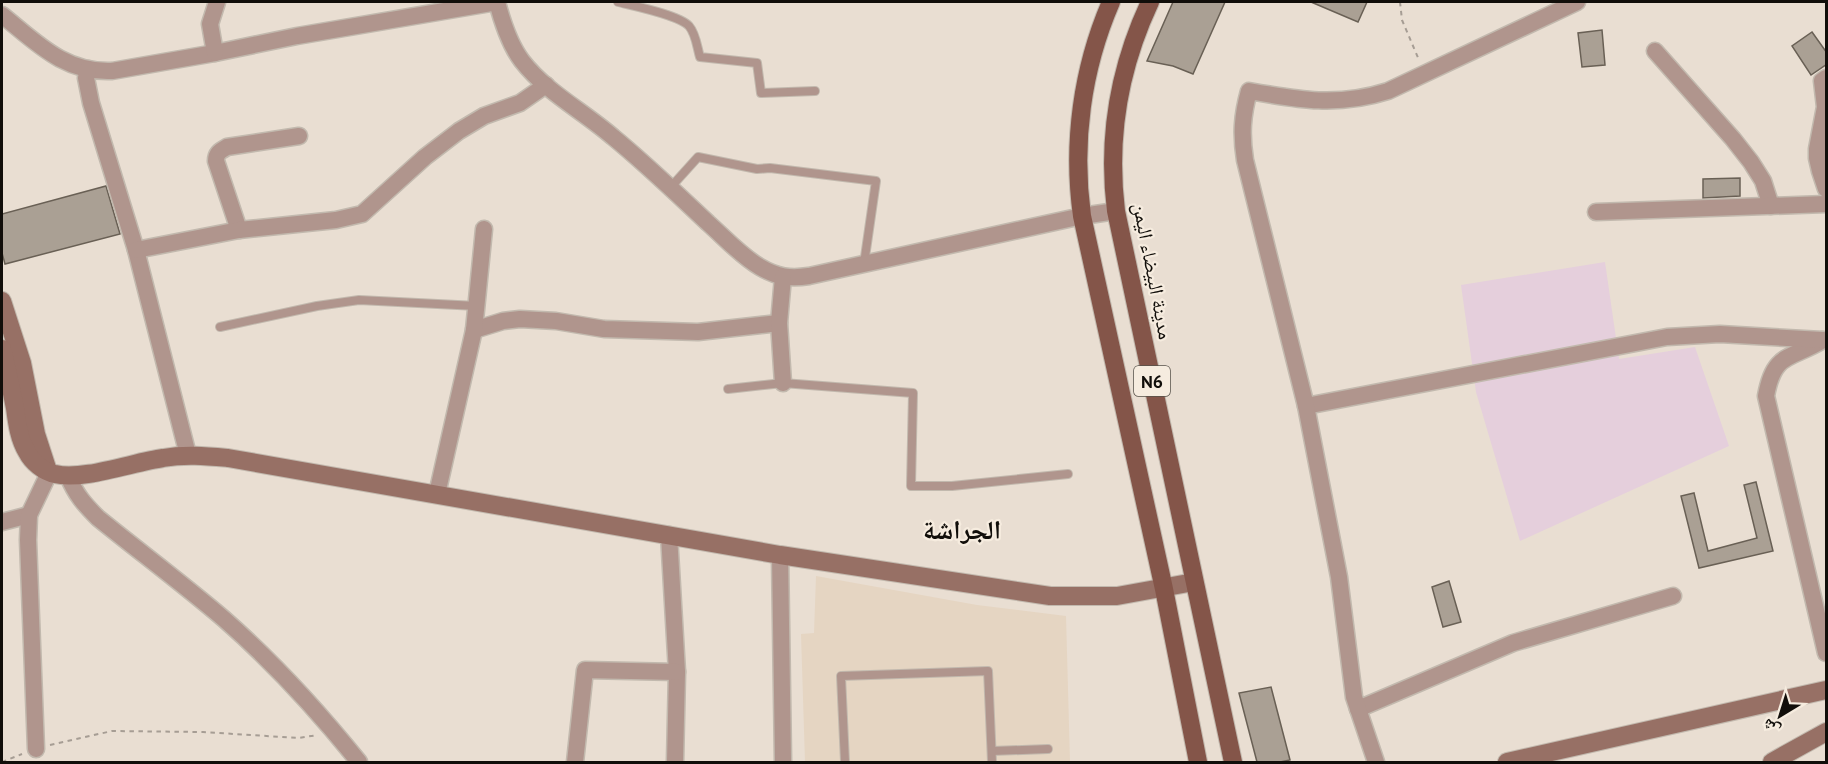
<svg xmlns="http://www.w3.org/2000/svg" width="1828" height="764" font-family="'PT Sans','Noto Naskh Arabic',sans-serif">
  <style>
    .industrial { fill: #e5cfdc }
    .built { fill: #e5d5c2 }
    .building { fill: #aaa094; stroke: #696055; stroke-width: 1.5 }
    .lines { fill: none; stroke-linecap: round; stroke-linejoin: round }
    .lane-casing { stroke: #c2b9ae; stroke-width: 10 }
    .street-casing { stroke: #c2b9ae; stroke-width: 19 }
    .secondary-casing { stroke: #c2b9ae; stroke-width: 20 }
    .primary-casing { stroke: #c2b9ae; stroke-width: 20 }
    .path { stroke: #a69d94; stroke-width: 2; stroke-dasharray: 4.5 4.5; stroke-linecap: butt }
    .lane { stroke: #b0958d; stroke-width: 8 }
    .street { stroke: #b0958d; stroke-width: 16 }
    .secondary { stroke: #977065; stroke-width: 18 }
    .primary { stroke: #845549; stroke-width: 18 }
    .labels { text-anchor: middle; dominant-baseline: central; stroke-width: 4.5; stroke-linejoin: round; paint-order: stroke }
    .shield { fill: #f6ecdf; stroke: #56514a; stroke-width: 1.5 }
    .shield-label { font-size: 18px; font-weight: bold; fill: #110e0a }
    .street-label { font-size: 20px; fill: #110e0a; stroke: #f6ecdf }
    .district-label { font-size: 26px; font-weight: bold; fill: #110e0a; stroke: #f6ecdf }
  </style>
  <rect width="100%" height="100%" fill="#e9ded2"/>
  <polygon class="industrial" points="1605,262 1619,359 1695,347 1729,446 1520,541 1476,392 1461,285"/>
  <polygon class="built" points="816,576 977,605 1066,616 1070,762 805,762 801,634 814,633"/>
  <g class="building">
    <polygon points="1173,2 1225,2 1193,74 1173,66 1147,61"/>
    <polygon points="1311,2 1367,2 1358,22"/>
    <polygon points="1602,30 1605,65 1582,67 1578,33"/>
    <polygon points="1812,32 1827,53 1827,64 1811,75 1792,46"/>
    <polygon points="1740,178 1740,196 1703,198 1703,179"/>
    <polygon points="106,186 120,234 5,264 2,253 2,214"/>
    <polygon points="1756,482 1773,551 1699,568 1681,496 1694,493 1708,551 1757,538 1744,485"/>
    <polygon points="1449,581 1461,622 1443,627 1432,587"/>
    <polygon points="1271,687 1290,760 1280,762 1257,762 1239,693"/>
  </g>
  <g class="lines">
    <defs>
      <g id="lane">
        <path d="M618,2C634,6 679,15 689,26C696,34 697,47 700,57L757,63L761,93L815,91"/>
        <polyline points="670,188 698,157 757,169 770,168 876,181 864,264"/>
        <polyline points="220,327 317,306 359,300 477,306"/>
        <polyline points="728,389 783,383 913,393 911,486 952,486 1068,474"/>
        <polyline points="992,751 1048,749"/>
        <polyline points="845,762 841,676 988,671 992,762"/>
      </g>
      <g id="street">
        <path d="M497,2C502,21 509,44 522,61C546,92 583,111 613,137C646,164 677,194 708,223C725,238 741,256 760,267C777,277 790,279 809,276L1082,216L1116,211"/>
        <path d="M2,15C36,42 64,73 112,71L215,53L297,36L497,2"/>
        <polyline points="1655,51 1733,139 1751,162 1763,181 1771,206"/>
        <polyline points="215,53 210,24 217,2"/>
        <polyline points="88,69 86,78 91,103 136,250 188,455"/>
        <polyline points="1826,78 1822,81 1825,107 1817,149 1817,158 1820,171 1826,189"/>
        <polyline points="1596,212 1826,204"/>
        <path d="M239,230L216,161C216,153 220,151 227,147L299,136"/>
        <polyline points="136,250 239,230 336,220 362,214 425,157 459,131 484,116 520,103 546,85"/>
        <polyline points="474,330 503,321 520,319 556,321 604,329 698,332 779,323"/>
        <path d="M1823,340C1791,360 1774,351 1766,396L1826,653"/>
        <polyline points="783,383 779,323 783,277"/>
        <polyline points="1306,406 1667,337 1720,334 1822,340"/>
        <path d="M68,476C76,495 84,504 98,518C140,552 183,584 224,619C273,662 318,711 359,762"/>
        <polyline points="437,494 474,330 484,229"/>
        <polyline points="2,522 29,515"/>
        <polyline points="669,535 677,672 675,762"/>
        <polyline points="780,555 783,762"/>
        <polyline points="1358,709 1513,643 1673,596"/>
        <polyline points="36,749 28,540 29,515 49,473"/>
        <polyline points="575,762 585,670 677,672"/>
        <path d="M1376,762L1354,697L1339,577L1306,406L1245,160C1241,135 1242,116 1249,91C1299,100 1338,107 1388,91L1577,2"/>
      </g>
      <g id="secondary">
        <polyline points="2,301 22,363 36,434 48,471"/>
        <path d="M2,349C7,369 11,388 15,408C17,423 19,439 27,452C32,462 44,472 55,474C82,481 134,462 163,458C185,454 206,456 228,458L780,555L1050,596H1117L1194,582"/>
        <polyline points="1507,762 1826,690"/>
        <polyline points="1772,762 1826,732"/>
      </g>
      <g id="primary">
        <path d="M1111,2C1082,69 1072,143 1082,216L1164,589L1198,762"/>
        <path d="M1150,2C1119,68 1107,138 1116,211L1233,762"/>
      </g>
    </defs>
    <use href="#lane" class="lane-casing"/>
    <use href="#street" class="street-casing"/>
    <use href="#secondary" class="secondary-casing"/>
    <use href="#primary" class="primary-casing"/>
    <g class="path">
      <polyline points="1400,2 1402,20 1419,60"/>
      <polyline points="50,745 112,731 203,732 298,738 318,735"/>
      <polyline points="2,762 22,754"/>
    </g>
    <use href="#lane" class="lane"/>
    <use href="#street" class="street"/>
    <use href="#secondary" class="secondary"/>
    <use href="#primary" class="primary"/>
  </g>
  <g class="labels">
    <rect class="shield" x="1134" y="366" width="36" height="30" rx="4.5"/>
    <g class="shield-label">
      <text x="1152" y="381">N6</text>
    </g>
    <g class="street-label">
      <text transform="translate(1153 271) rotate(79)">مدينة البيضاء اليمن</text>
    </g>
    <g class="district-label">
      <text x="962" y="529">الجراشة</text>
    </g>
  </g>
  <rect width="1828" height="764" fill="none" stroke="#110e0a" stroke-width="6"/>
  <g transform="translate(1780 716) rotate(218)" stroke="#f6ecdf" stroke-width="4.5" paint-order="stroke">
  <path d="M0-4.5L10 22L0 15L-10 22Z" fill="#110e0a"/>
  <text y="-9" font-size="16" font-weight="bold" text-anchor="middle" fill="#110e0a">ش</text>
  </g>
</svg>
